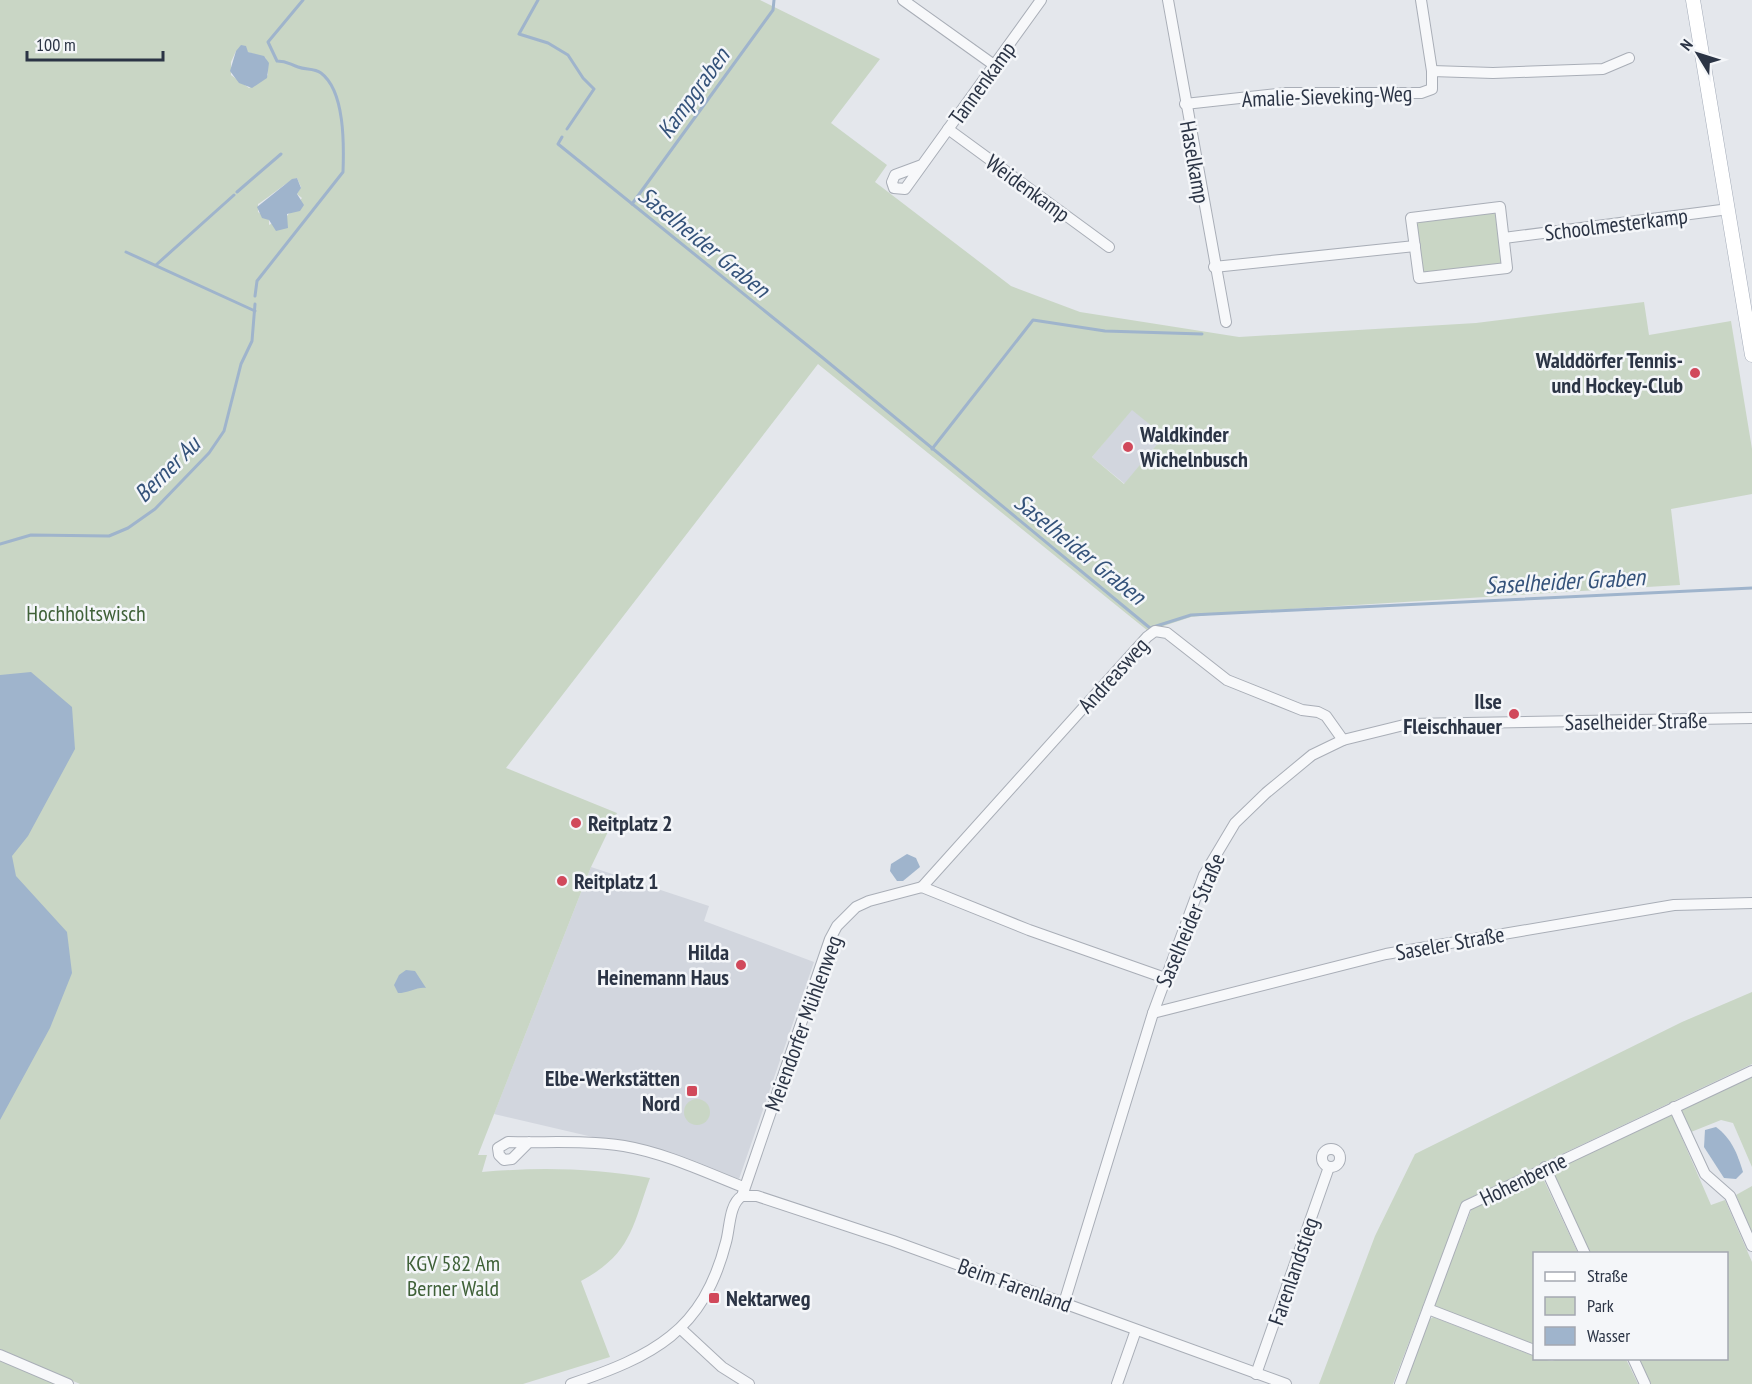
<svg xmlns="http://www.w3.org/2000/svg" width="1752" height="1384" font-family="'PT Sans Narrow',sans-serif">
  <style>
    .built { fill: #d2d6de }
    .green { fill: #c9d6c5; fill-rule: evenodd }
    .water { fill: #9fb4cc }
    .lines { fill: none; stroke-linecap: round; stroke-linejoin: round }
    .stream { stroke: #9fb4cc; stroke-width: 3 }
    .minor-casing { stroke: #a9aeb7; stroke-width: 12 }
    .major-casing { stroke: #a3abb8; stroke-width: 15 }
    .minor { stroke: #f7f8fa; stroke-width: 10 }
    .major { stroke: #fff; stroke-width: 14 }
    .poi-dot { fill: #d1495b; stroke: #f4f6f9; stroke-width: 2 }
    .labels { text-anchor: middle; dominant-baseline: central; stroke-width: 5; stroke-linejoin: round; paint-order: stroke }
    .street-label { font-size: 22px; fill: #2b3445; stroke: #f4f6f9 }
    .poi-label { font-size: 22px; font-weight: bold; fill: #2b3445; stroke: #f4f6f9; text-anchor: end }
    .park-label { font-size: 22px; fill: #3f6138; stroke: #f4f6f9 }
    .water-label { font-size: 24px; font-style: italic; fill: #34527a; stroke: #f4f6f9 }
  </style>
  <rect width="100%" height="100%" fill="#e4e7ec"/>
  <g class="built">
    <polygon points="1132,409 1164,436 1125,484 1092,457"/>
    <polygon points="591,867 709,906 704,921 814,962 739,1179 674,1156 494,1114"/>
  </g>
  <g class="green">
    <path d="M0,0H760L880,59L831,123L887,165L875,182L1011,286L1080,312L1239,337L1476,323L1644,302L1649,335L1731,321L1752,449V494L1671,509L1680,585L1226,613L1191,617L1148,631L818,364L506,768L617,813L591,867L478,1155H487L482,1172C539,1167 593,1168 650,1178C632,1228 631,1254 581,1281L610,1357L523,1384H80L0,1349ZM245,49L248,52L266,58L268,75L249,88L231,75V62L236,51ZM297,178L301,187L297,194L302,198L287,216L269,225V220L258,212V204C267,199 290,179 297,178ZM1132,410L1164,436L1124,484L1092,457Z"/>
    <polygon points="1498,209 1505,266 1420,276 1413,219"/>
    <polygon points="1752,992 1752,1064 1463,1201 1393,1384 1319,1384 1375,1236 1415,1154 1682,1022"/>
    <polygon points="1752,1077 1752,1167 1733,1123 1721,1120 1691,1132 1681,1109"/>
    <circle cx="697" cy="1112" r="13"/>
    <polygon points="1671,1113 1711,1205 1725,1200 1752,1262 1752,1384 1651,1384 1639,1359 1726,1358 1726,1254 1590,1253 1551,1169"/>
    <polygon points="1541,1174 1578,1253 1534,1254 1534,1347 1436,1308 1434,1304 1472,1208"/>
    <polygon points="1752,1186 1752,1233 1736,1195"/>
    <polygon points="1433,1317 1534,1356 1534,1358 1552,1361 1561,1358 1626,1359 1638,1384 1405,1384 1429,1320"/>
    <polygon points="0,1361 56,1384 0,1384"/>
  </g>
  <g class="water">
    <polygon points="241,45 246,46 248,52 264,56 269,63 267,78 252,88 239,83 230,71 236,51"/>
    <polygon points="297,178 301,188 297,194 304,205 300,211 287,214 288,228 276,231 269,220 262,218 257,207 292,179"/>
    <polygon points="31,672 72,707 75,749 28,836 12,856 16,876 67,932 72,973 50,1028 0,1120 0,675"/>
    <polygon points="907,854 916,858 920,867 903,881 897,881 890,871 891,864"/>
    <path d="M406,970L415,971L426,988C419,986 408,993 398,993L394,985L399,975Z"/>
    <path d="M1716,1127C1732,1139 1737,1153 1743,1172L1736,1179L1724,1178L1704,1147L1705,1130Z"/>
  </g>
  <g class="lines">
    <g class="stream">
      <polyline points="538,0 519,34 548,43 568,55 583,78 594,89 567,129"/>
      <polyline points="562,137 558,144 823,358 1150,628 1191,615 1752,588"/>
      <polyline points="237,192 281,154"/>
      <polyline points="632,204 773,10 774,0"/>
      <polyline points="126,252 255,311"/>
      <polyline points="156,265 234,195"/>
      <path d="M255,296L257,281L343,172C344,145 345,91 321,73C314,68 306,70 298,67C289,64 287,61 277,61L268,42L303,0"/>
      <polyline points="932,449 1033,320 1105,331 1202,334"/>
      <polyline points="0,544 31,535 109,536 128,528 155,509 209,453 224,431 241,364 252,341 255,304"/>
    </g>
    <defs>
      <g id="minor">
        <polyline points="903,0 994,65"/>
        <polyline points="1168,0 1226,322"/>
        <polyline points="1421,0 1432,71"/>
        <polyline points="1185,104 1286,93 1421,93 1432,89 1432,71 1493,73 1603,69 1629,58"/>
        <polyline points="948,129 1109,247"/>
        <path d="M922,165L895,175L892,182L894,188L905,189C950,126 996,63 1041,0"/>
        <polygon points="1500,207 1507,268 1419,278 1411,218"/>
        <polyline points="1504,238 1729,209"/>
        <polyline points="1214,267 1415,246"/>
        <polyline points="922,887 1147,637 1155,631 1167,633 1227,680 1302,710 1318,712 1326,716 1343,740"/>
        <polyline points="1153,1013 1386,954 1674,905 1752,903"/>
        <polyline points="1674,1107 1705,1174 1730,1196 1752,1246"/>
        <path d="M529,1142L512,1159L504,1160L499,1155L498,1148L508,1142C547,1143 587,1140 624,1146C665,1153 705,1172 743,1187"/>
        <circle cx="1331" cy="1158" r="9"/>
        <polyline points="1545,1167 1585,1254"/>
        <polyline points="742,1196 757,1196 893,1241 1286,1384"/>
        <polyline points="1064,1303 1153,1013 1204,875 1235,823 1266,793 1312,755 1343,740 1408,724 1752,718"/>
        <polyline points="1428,1309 1534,1350"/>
        <polyline points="681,1329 722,1367 749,1384"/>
        <polyline points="0,1355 68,1384"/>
        <polyline points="1633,1358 1645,1384"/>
        <polyline points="1256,1374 1329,1167"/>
        <path d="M571,1384C653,1356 703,1332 726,1242C730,1228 729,1204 742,1196L830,939L837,926L856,907L869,901L922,887L1029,930L1165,978"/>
        <polyline points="1117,1384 1136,1330"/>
        <polyline points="1400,1384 1466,1206 1752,1071"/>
      </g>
      <polyline id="major" points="1693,0 1752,355"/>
    </defs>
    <use href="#minor" class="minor-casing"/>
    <use href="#major" class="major-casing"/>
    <use href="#minor" class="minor"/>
    <use href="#major" class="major"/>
  </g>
  <g class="poi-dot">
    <circle cx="1695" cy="373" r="6"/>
    <circle cx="1128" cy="447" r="6"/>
    <circle cx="1514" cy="714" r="6"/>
    <circle cx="576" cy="823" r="6"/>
    <circle cx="562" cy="881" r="6"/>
    <circle cx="741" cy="965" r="6"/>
    <rect x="686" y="1085" width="12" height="12" rx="3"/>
    <rect x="708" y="1292" width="12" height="12" rx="3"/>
  </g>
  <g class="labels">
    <g class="street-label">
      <text transform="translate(982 83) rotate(-54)">Tannenkamp</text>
      <text transform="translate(1327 96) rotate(-2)">Amalie-Sieveking-Weg</text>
      <text transform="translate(1195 162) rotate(80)">Haselkamp</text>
      <text transform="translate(1028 188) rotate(36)">Weidenkamp</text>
      <text transform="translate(1616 224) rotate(-7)">Schoolmesterkamp</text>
      <text transform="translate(1113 675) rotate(-48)">Andreasweg</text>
      <text transform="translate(1636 721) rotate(-1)">Saselheider Straße</text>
      <text transform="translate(1190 920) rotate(-67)">Saselheider Straße</text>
      <text transform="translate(1450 943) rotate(-10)">Saseler Straße</text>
      <text transform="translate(803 1023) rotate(-70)">Meiendorfer Mühlenweg</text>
      <text transform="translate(1523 1179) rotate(-26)">Hohenberne</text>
      <text transform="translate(1293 1271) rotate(-71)">Farenlandstieg</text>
      <text transform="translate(1015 1285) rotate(20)">Beim Farenland</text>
    </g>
    <g class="poi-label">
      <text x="1683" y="360">Walddörfer Tennis-<tspan x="1683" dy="25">und Hockey-Club</tspan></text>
      <text x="1140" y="434" text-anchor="start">Waldkinder<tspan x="1140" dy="25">Wichelnbusch</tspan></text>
      <text x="1502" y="701">Ilse<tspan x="1502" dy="25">Fleischhauer</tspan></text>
      <text x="588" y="823" text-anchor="start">Reitplatz 2</text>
      <text x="574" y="881" text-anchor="start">Reitplatz 1</text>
      <text x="729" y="952">Hilda<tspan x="729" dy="25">Heinemann Haus</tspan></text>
      <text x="680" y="1078">Elbe-Werkstätten<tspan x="680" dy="25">Nord</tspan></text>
      <text x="726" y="1298" text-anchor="start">Nektarweg</text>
    </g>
    <g class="park-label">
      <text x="86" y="613">Hochholtswisch</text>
      <text x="453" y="1263">KGV 582 Am<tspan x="453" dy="25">Berner Wald</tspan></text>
    </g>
    <g class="water-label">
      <text transform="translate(693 93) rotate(-54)">Kampgraben</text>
      <text transform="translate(704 242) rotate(39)">Saselheider Graben</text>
      <text transform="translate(167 469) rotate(-45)">Berner Au</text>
      <text transform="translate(1080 549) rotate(39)">Saselheider Graben</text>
      <text transform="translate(1565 581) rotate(-3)">Saselheider Graben</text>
    </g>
  </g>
  <rect x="1533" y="1252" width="195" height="108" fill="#f4f6f9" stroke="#a4a8b1" stroke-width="1.5"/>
  <rect x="1545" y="1272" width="30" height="9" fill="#ffffff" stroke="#a4a8b1" stroke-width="1.5"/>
  <text x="1587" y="1282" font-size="18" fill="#2b3445">Straße</text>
  <rect x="1545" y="1297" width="30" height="18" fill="#c9d6c5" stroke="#a4a8b1" stroke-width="1.5"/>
  <text x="1587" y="1312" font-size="18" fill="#2b3445">Park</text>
  <rect x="1545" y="1327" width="30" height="18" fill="#9fb4cc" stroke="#a4a8b1" stroke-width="1.5"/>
  <text x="1587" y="1342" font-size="18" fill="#2b3445">Wasser</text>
  <g transform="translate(1698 54) rotate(308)" stroke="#f4f6f9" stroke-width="4.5" paint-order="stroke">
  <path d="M0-4.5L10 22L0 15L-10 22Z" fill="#2b3445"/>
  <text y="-9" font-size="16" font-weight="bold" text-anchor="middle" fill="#2b3445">N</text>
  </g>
  <path d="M27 51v9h136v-9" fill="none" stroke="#2b3445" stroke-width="3"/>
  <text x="36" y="51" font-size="18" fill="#2b3445" stroke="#f4f6f9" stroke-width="4.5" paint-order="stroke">100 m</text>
</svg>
